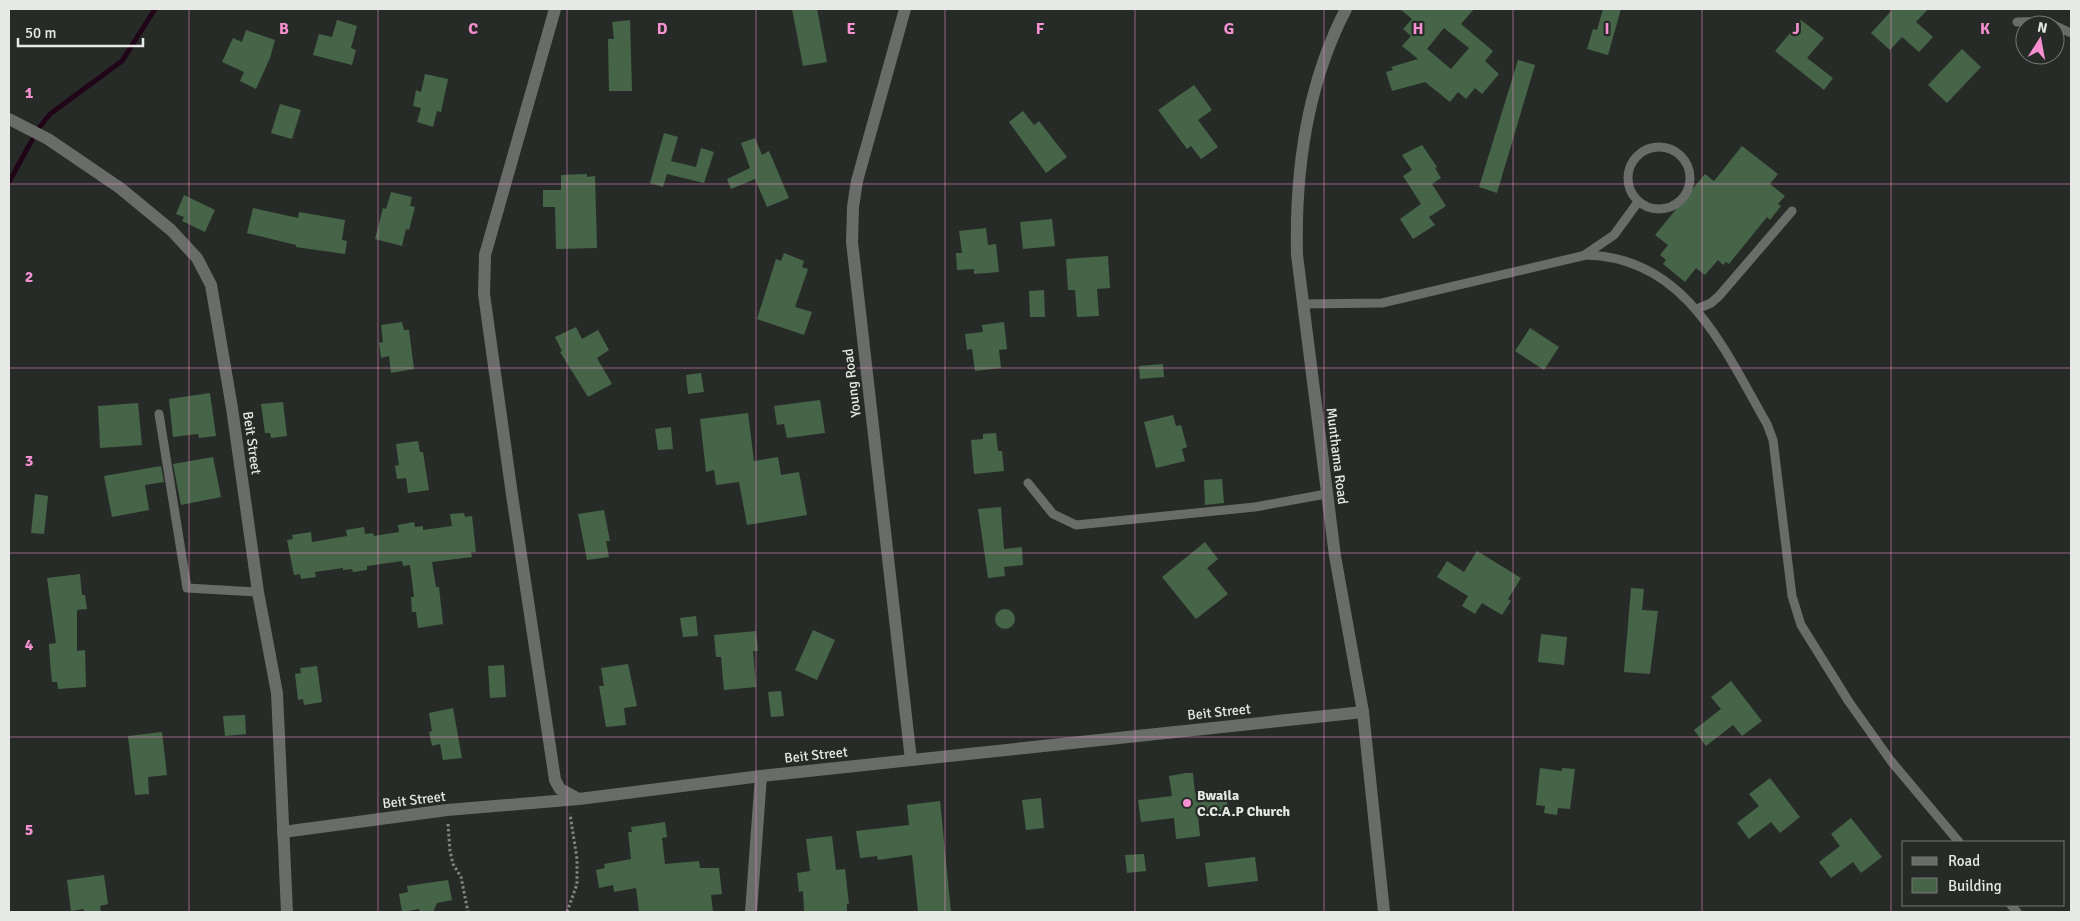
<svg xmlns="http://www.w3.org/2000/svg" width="2080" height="921" font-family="Signika,sans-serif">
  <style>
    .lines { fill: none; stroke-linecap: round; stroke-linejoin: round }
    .stream { stroke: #200417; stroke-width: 5 }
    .building { fill: #466548; fill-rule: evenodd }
    .path { stroke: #828582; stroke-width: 3; stroke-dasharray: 2.5 2.5; stroke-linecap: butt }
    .lane { stroke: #6a6c6a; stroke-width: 9 }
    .street { stroke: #6a6c6a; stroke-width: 12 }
    .grid { fill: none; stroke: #f690d1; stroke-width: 1; stroke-opacity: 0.55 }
    .poi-dot { fill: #f690d1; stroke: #272b27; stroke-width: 2 }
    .labels { text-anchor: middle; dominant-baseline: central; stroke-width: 4.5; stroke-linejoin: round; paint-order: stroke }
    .street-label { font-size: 14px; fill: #e7e9e7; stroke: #272b27 }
    .poi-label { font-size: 14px; font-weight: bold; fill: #e7e9e7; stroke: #272b27; text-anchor: start }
    .grid-label { font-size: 16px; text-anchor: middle; font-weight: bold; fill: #f690d1; stroke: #272b27; stroke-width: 4.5; stroke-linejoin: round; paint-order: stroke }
  </style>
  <rect width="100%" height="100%" fill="#272b27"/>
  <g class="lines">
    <g class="stream">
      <polyline points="39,128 50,114 122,61 155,9"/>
      <polyline points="9,182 32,140"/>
    </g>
  </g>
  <g class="building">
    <polygon points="792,9 817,9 827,62 803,66"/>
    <path d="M1400,9H1474L1461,24L1493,51L1485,61L1499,74L1482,94L1475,88L1466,99L1458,92L1450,102L1425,82L1392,91L1386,72L1393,70L1391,67L1418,59L1402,46L1411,36L1403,29L1412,19ZM1444,28L1469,48L1451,69L1427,49Z"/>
    <polygon points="1603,9 1621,9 1608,55 1587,49 1593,29 1597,30"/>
    <polygon points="1893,9 1928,9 1916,22 1933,37 1919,52 1902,37 1890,50 1871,33"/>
    <polygon points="337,20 357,26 351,48 356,50 352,65 313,55 319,34 332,37"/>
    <polygon points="630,20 632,91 609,91 608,39 614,39 612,22"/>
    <polygon points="1801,20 1824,38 1807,58 1833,78 1824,90 1775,51"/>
    <polygon points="246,30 275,40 270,58 256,89 240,81 244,72 222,62 233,38 242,42"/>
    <polygon points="1962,49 1981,67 1947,103 1928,85"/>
    <polygon points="1518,60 1535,65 1497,193 1479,187"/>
    <polygon points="425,74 448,79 441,112 437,111 433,127 417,122 421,108 413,106 416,90 421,92"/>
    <polygon points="1194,85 1212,110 1198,120 1218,147 1201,159 1191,146 1187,149 1158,110"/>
    <polygon points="280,104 301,110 292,139 271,133"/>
    <polygon points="1023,111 1034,125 1039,121 1067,157 1046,173 1009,122"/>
    <polygon points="664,133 678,137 671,161 696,167 701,148 714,152 704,183 667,174 663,187 650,183"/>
    <polygon points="755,138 762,155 769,151 789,198 767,207 755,179 731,189 727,179 750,168 741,143"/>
    <polygon points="1422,145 1437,167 1435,168 1441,178 1432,184 1446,206 1429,217 1435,225 1413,239 1400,219 1421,204 1403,176 1412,170 1402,155"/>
    <polygon points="1742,146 1778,174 1770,184 1785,196 1778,204 1781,206 1770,220 1767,217 1729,264 1726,262 1723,265 1718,260 1705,275 1696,268 1685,282 1663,264 1666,260 1660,255 1668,245 1655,235 1705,174 1714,181"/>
    <polygon points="587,174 587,177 595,176 597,248 556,249 555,207 543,207 543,190 561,190 561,175"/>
    <polygon points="391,192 412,197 410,206 415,207 409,230 406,229 402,246 375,239 383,208 386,209"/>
    <polygon points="184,195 215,210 205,232 182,221 184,217 176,214"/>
    <polygon points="253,208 298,218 299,212 345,220 342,240 347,241 345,254 296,247 296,245 247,233"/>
    <polygon points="1052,219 1055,246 1023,249 1020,222"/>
    <polygon points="986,228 988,245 996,244 999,272 974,274 974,269 957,270 956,253 962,253 959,231"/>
    <polygon points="784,253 804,261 802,267 808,269 795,307 812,312 804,335 757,319 776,259 781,261"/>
    <polygon points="1108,256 1110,288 1097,289 1099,316 1077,317 1075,290 1068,290 1066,259"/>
    <polygon points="1044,290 1045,317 1030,317 1029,291"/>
    <polygon points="402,322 404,330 409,330 414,369 391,373 389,356 381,358 379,343 383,342 381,325"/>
    <polygon points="1004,322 1007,349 999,350 1001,368 975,371 972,349 967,350 965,334 983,332 982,325"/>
    <polygon points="576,327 582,339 598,330 609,350 597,358 612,384 588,397 560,352 562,351 555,337"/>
    <polygon points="1530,328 1559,347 1544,370 1515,351"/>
    <polygon points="1163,364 1164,377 1140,379 1139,366"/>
    <polygon points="701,373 704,392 688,394 686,375"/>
    <polygon points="210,393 216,436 199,438 198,434 173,437 169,399"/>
    <polygon points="820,400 825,433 787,438 784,424 777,425 774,406"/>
    <polygon points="283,402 287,436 271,438 270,433 265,433 261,404"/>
    <polygon points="138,403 142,445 100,448 98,406"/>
    <polygon points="748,413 754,461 778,457 781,475 799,472 807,515 747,525 739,482 716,485 714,470 706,472 700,419"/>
    <polygon points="1173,415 1176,426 1181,425 1187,447 1182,449 1185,461 1156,468 1144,422"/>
    <polygon points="671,427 673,449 658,450 655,429"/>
    <polygon points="996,433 998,451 1002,451 1004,471 974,474 971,440 983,439 983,434"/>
    <polygon points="418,441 420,452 423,452 429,490 408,493 406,478 397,479 395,466 399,465 396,444"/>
    <polygon points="213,457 221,497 181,505 173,464"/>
    <polygon points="161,466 164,482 145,485 149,510 112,517 104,476"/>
    <polygon points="1222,479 1224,503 1205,505 1204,480"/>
    <polygon points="35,494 48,496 44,534 31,533"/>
    <polygon points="1001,507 1004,549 1022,547 1023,565 1004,567 1005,576 988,578 978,509"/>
    <polygon points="604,510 610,541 606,541 609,557 587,560 578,514"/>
    <polygon points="464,513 465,517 472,516 476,552 471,552 472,557 432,562 436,587 439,587 443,624 418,628 416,612 412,612 411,597 414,597 410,565 403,566 402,561 367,566 367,570 353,572 352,569 343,570 343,568 315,572 316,577 301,579 300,574 294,575 287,540 293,539 292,535 311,532 312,542 347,536 346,530 364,527 365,534 373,533 374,536 399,532 398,525 414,522 415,527 423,526 423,530 452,526 450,514"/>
    <polygon points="1205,542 1218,559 1207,568 1228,594 1196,619 1162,577"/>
    <polygon points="1477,551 1521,578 1508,599 1511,601 1502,615 1482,603 1475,614 1462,606 1468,596 1437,577 1447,561 1464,572"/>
    <polygon points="80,574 82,595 85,595 87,609 77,610 77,651 85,650 86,687 58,689 57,682 52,682 50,662 49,644 56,643 47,578"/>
    <polygon points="1631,588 1644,589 1642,610 1658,611 1650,674 1624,672"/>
    <circle cx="1005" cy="619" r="10"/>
    <polygon points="696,616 698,636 683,637 680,618"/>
    <polygon points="813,630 835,640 817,680 795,670"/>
    <polygon points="756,631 758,651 753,651 756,687 724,690 721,657 716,657 714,635"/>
    <polygon points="1541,634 1567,637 1564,665 1538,662"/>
    <polygon points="628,664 637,706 624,708 626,725 606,727 599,686 604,686 601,668"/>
    <polygon points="504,665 506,697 490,698 488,666"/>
    <polygon points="317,666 322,702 304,705 303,699 298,700 295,674 301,673 300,668"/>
    <polygon points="1731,681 1762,721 1742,736 1733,725 1706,746 1694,730 1721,709 1711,697"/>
    <polygon points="781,691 784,716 771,717 768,692"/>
    <polygon points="453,708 462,758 443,760 440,744 432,746 429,732 432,731 429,713"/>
    <polygon points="245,715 246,734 225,736 223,716"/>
    <polygon points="162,732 167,775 148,777 149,794 135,795 128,736"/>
    <polygon points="1540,768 1562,771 1562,768 1575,769 1570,809 1558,808 1557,815 1544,813 1545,806 1536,805"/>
    <polygon points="1186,773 1193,773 1195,793 1226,790 1228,813 1198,816 1200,836 1193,837 1176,839 1174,818 1141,822 1138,800 1172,796 1169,776"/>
    <polygon points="1770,778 1800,817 1780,833 1771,822 1749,839 1737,823 1759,806 1749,794"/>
    <polygon points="1041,798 1044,828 1026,830 1022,800"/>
    <polygon points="940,801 951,912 918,912 912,855 878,860 877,856 860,858 856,831 909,825 907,805"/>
    <polygon points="1851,818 1882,857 1861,873 1853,862 1831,878 1819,862 1840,846 1831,834"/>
    <polygon points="665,822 667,837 662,838 665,864 699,861 700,868 719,868 722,894 711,895 713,912 639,912 636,888 614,892 613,885 599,888 596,870 605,868 604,864 631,859 628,832 632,832 631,827"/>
    <polygon points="832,836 836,870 845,869 849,904 847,904 847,912 804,912 803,891 799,892 797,873 810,871 806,839"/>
    <polygon points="1144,854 1146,871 1127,873 1125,855"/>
    <polygon points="1255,857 1258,881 1208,887 1205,863"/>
    <polygon points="104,875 108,904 100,906 101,912 84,912 84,909 71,911 67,880"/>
    <polygon points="448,880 452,900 437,903 433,912 420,912 419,909 402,912 399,894 408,892 407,886"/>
  </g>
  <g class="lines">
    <g class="path">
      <polyline points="448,824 450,851 453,864 461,877 468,912"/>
      <polyline points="567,912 577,884 577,859 570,814"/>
    </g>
    <g class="lane">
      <polyline points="2017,22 2045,21 2071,33"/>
      <circle cx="1659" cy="178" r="31"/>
      <polyline points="1586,254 1614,235 1638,202"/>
      <path d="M1302,304L1382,303L1586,255C1686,257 1724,349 1767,424L1773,440L1792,596L1801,625L1849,702L1891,761L1959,842"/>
      <polyline points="1697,309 1711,303 1719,296 1792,211"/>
      <polyline points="159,414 187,588 258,592"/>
      <polyline points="1028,483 1053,514 1076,525 1255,507 1326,494"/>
      <polyline points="2011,905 2017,912"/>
    </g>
    <g class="street">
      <polyline points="555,9 485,255 484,294 512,495 555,780 560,789 577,798"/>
      <polyline points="905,9 857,181 853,207 852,242 911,760"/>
      <path d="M1346,9C1307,84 1295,171 1297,255L1335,556L1363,712L1384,912"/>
      <polyline points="9,119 48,139 120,188 171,230 197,258 211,285 232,408 258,592 277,693 287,912"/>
      <polyline points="283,832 447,810 579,799 761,776 1363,712"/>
      <polyline points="751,912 761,776"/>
    </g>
  </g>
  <path class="grid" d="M189,9V912M378,9V912M567,9V912M756,9V912M945,9V912M1135,9V912M1324,9V912M1513,9V912M1702,9V912M1891,9V912M9,184H2071M9,368H2071M9,553H2071M9,737H2071"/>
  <circle class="poi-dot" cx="1187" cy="803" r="5"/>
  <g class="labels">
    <g class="street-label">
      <text transform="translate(852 383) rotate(-97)">Young Road</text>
      <text transform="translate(252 443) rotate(82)">Beit Street</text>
      <text transform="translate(1337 456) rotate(83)">Munthama Road</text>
      <text transform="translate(1219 712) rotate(-6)">Beit Street</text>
      <text transform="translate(816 755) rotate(-6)">Beit Street</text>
      <text transform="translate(414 800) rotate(-7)">Beit Street</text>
    </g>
    <g class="poi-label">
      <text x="1197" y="795">Bwaila<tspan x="1197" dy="16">C.C.A.P Church</tspan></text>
    </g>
  </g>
  <g class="grid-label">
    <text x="284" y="34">B</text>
    <text x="473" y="34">C</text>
    <text x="662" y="34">D</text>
    <text x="851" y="34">E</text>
    <text x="1040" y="34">F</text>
    <text x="1229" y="34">G</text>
    <text x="1418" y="34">H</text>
    <text x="1607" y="34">I</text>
    <text x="1796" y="34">J</text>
    <text x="1985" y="34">K</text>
    <text x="29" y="98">1</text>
    <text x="29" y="282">2</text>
    <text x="29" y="466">3</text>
    <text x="29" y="650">4</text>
    <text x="29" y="835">5</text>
  </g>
  <rect width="2080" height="921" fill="none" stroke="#e7e9e7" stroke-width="20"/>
  <rect x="1902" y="841" width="162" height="65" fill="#272b27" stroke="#747774"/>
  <rect x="1912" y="857" width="25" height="8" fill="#6a6c6a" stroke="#747774"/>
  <text x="1948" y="866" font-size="15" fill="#e7e9e7">Road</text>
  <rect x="1912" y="878" width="25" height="15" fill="#466548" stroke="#747774"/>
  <text x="1948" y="891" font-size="15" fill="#e7e9e7">Building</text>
  <g transform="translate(2040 40) rotate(11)"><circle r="24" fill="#272b27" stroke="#747774"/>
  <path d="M0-4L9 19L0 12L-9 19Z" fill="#f690d1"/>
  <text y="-8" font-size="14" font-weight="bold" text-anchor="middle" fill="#e7e9e7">N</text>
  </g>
  <path d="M18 38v8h125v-8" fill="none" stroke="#e7e9e7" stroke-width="2.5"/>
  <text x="25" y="38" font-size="15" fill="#e7e9e7" stroke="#272b27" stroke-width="4" paint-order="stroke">50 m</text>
</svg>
